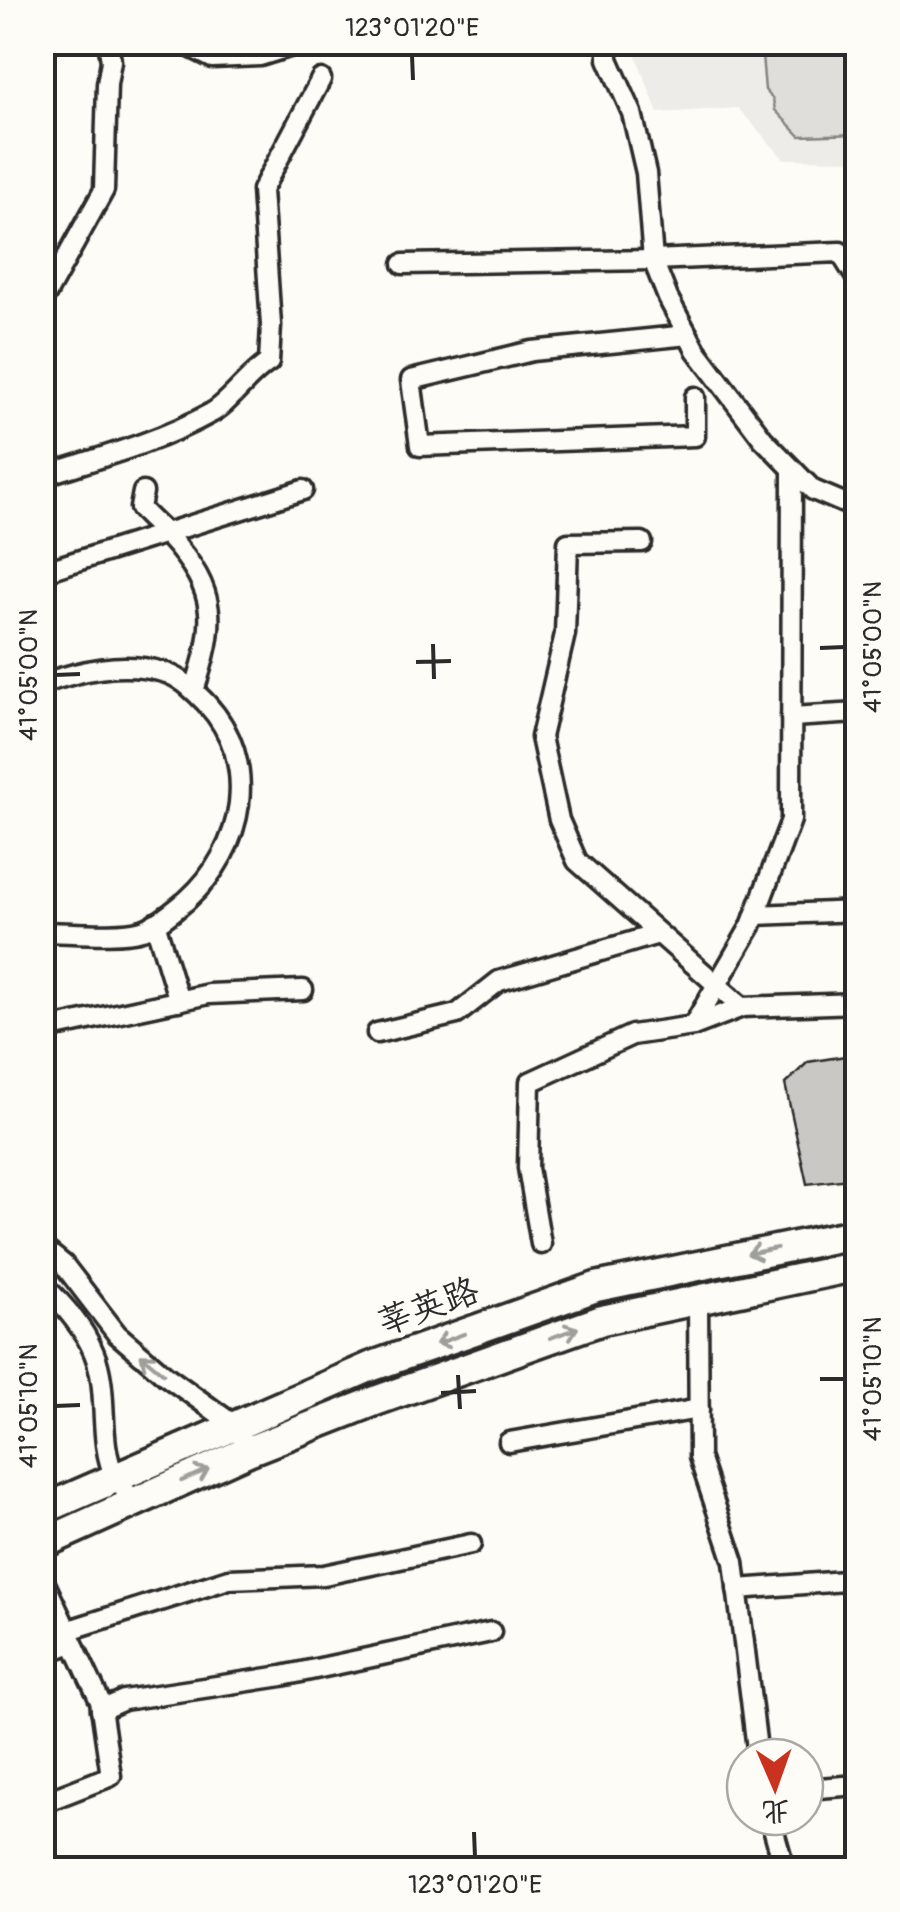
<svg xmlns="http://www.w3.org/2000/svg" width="900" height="1912" font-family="Pangolin,'LXGW WenKai TC',sans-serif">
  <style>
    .built { fill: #edece8 }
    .green { fill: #dfdeda; stroke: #858482; stroke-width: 2.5 }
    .building { fill: #c9c8c4; stroke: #2b2b2b; stroke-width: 2.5 }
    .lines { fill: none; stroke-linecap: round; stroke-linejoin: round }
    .minor-casing { stroke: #2b2b2b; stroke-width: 25 }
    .primary-casing { stroke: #2b2b2b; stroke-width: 35 }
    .minor { stroke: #fdfcf7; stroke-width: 18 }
    .primary { stroke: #fdfcf7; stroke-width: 28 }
    .oneway { stroke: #9e9e9b }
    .ticks { fill: none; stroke: #2b2b2b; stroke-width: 4 }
    .labels { text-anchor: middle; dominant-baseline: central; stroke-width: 10; stroke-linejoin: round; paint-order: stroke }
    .street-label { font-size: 35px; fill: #2b2b2b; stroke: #fdfcf7 }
    .neatline { fill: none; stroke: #2b2b2b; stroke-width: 4 }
    .ticks-label { font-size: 25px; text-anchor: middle; fill: #2b2b2b }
  </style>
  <rect width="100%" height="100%" fill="#fdfcf7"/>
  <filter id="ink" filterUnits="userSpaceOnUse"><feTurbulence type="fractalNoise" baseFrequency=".01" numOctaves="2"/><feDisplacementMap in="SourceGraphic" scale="20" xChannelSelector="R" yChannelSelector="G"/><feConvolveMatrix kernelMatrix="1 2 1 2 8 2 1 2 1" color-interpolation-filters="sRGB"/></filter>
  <g filter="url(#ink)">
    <polygon class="built" points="635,42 857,43 857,160 784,159 738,108 658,113 633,48"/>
    <polygon class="green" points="761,43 857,43 857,134 800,136 775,110 773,99 765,90"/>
    <polygon class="building" points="858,1054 858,1178 807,1184 785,1084 808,1062"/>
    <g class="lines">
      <defs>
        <g id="minor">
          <polyline points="180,42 212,58 260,56 292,46"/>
          <polyline points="608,42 608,59 632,113 646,173 653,260 668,298 696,350 763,439 813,490 858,509"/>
          <polyline points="403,264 653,260 840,252 858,281"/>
          <polyline points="42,302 104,190 107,84 111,61 108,42"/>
          <polyline points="688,335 532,351 411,380 420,446 695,436 695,397"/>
          <path d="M42,476C99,458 159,442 211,413C230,403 247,376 269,362L271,325L262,190L321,79"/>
          <path d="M143,492L140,508C149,519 159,526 168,536C220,593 216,623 194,691"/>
          <polyline points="642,542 568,543 565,634 541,737 559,820 577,861 742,1007"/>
          <polyline points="42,572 303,490"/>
          <path d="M42,684C81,670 122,661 163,672C181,677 193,690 206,703C261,762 245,848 187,900C175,910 157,926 142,930C120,937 68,932 42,932"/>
          <polyline points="791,717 858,713"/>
          <polyline points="755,915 858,911"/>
          <polyline points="155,923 179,1001"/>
          <polyline points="693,1026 751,926 791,820 792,469"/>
          <polyline points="42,1030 209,994 303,990"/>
          <polyline points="377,1033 457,1014 499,981 658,934"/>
          <polyline points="541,1244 528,1168 530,1082 632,1035 693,1026 742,1007 858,1003"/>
          <polyline points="42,1247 64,1265 117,1334 166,1376 237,1427 248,1451"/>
          <path d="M42,1284C63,1304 83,1326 94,1353C110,1392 97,1439 115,1477C120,1486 129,1495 135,1502"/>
          <polyline points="698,1299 699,1457 734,1562 758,1757"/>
          <polyline points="509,1442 699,1409"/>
          <polyline points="42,1577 100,1701 111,1776 42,1803"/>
          <polyline points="737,1589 858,1580"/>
          <polyline points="66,1631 229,1579 324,1575 471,1544"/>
          <polyline points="42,1655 71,1643"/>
          <polyline points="101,1710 124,1700 282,1676 491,1632"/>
          <polyline points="805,1789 858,1785"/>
          <polyline points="770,1817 785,1870"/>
        </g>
        <g id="primary">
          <polyline points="42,1510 370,1367 596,1287 858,1233"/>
          <polyline points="42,1544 248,1451 378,1400 602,1320 858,1266"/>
        </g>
      </defs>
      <use href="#minor" class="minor-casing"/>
      <use href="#primary" class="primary-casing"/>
      <use href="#minor" class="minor"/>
      <use href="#primary" class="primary"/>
    </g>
    <defs><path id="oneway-shaft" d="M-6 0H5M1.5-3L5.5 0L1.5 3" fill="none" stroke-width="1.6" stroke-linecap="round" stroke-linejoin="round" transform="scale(2.5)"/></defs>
    <g class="oneway">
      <use href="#oneway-shaft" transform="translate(762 1251) rotate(168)"/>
      <use href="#oneway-shaft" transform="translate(564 1333) rotate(-20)"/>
      <use href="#oneway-shaft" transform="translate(450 1339) rotate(160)"/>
      <use href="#oneway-shaft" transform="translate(152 1364) rotate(-140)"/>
      <use href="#oneway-shaft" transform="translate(195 1475) rotate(-24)"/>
    </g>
  </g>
  <path class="ticks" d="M412,55L413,80M433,644L434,679M820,648L845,647M416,662L451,661M55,675L80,674M458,1375L460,1409M820,1379H845M441,1393L476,1391M55,1406L80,1405M474,1832L475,1857"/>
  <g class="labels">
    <g class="street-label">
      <text transform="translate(428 1307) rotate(-20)">莘英路</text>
    </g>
  </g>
  <rect width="900" height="1912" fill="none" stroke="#fdfcf7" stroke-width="110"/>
  <g transform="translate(775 1787) rotate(178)"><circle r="48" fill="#fdfcf7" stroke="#a9a8a5" stroke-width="2.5"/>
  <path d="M0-8L18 38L0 25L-18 38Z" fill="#c8321e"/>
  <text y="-15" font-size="28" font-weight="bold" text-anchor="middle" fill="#2b2b2b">北</text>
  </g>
  <rect x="55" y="55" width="790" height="1802" class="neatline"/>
  <g class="ticks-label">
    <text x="412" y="36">123°01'20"E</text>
    <text transform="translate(872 647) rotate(-90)" y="9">41°05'00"N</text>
    <text transform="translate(28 675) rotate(-90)" y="9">41°05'00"N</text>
    <text transform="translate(872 1379) rotate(-90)" y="9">41°05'10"N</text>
    <text transform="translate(28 1406) rotate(-90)" y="9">41°05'10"N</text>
    <text x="475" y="1893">123°01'20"E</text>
  </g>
</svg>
